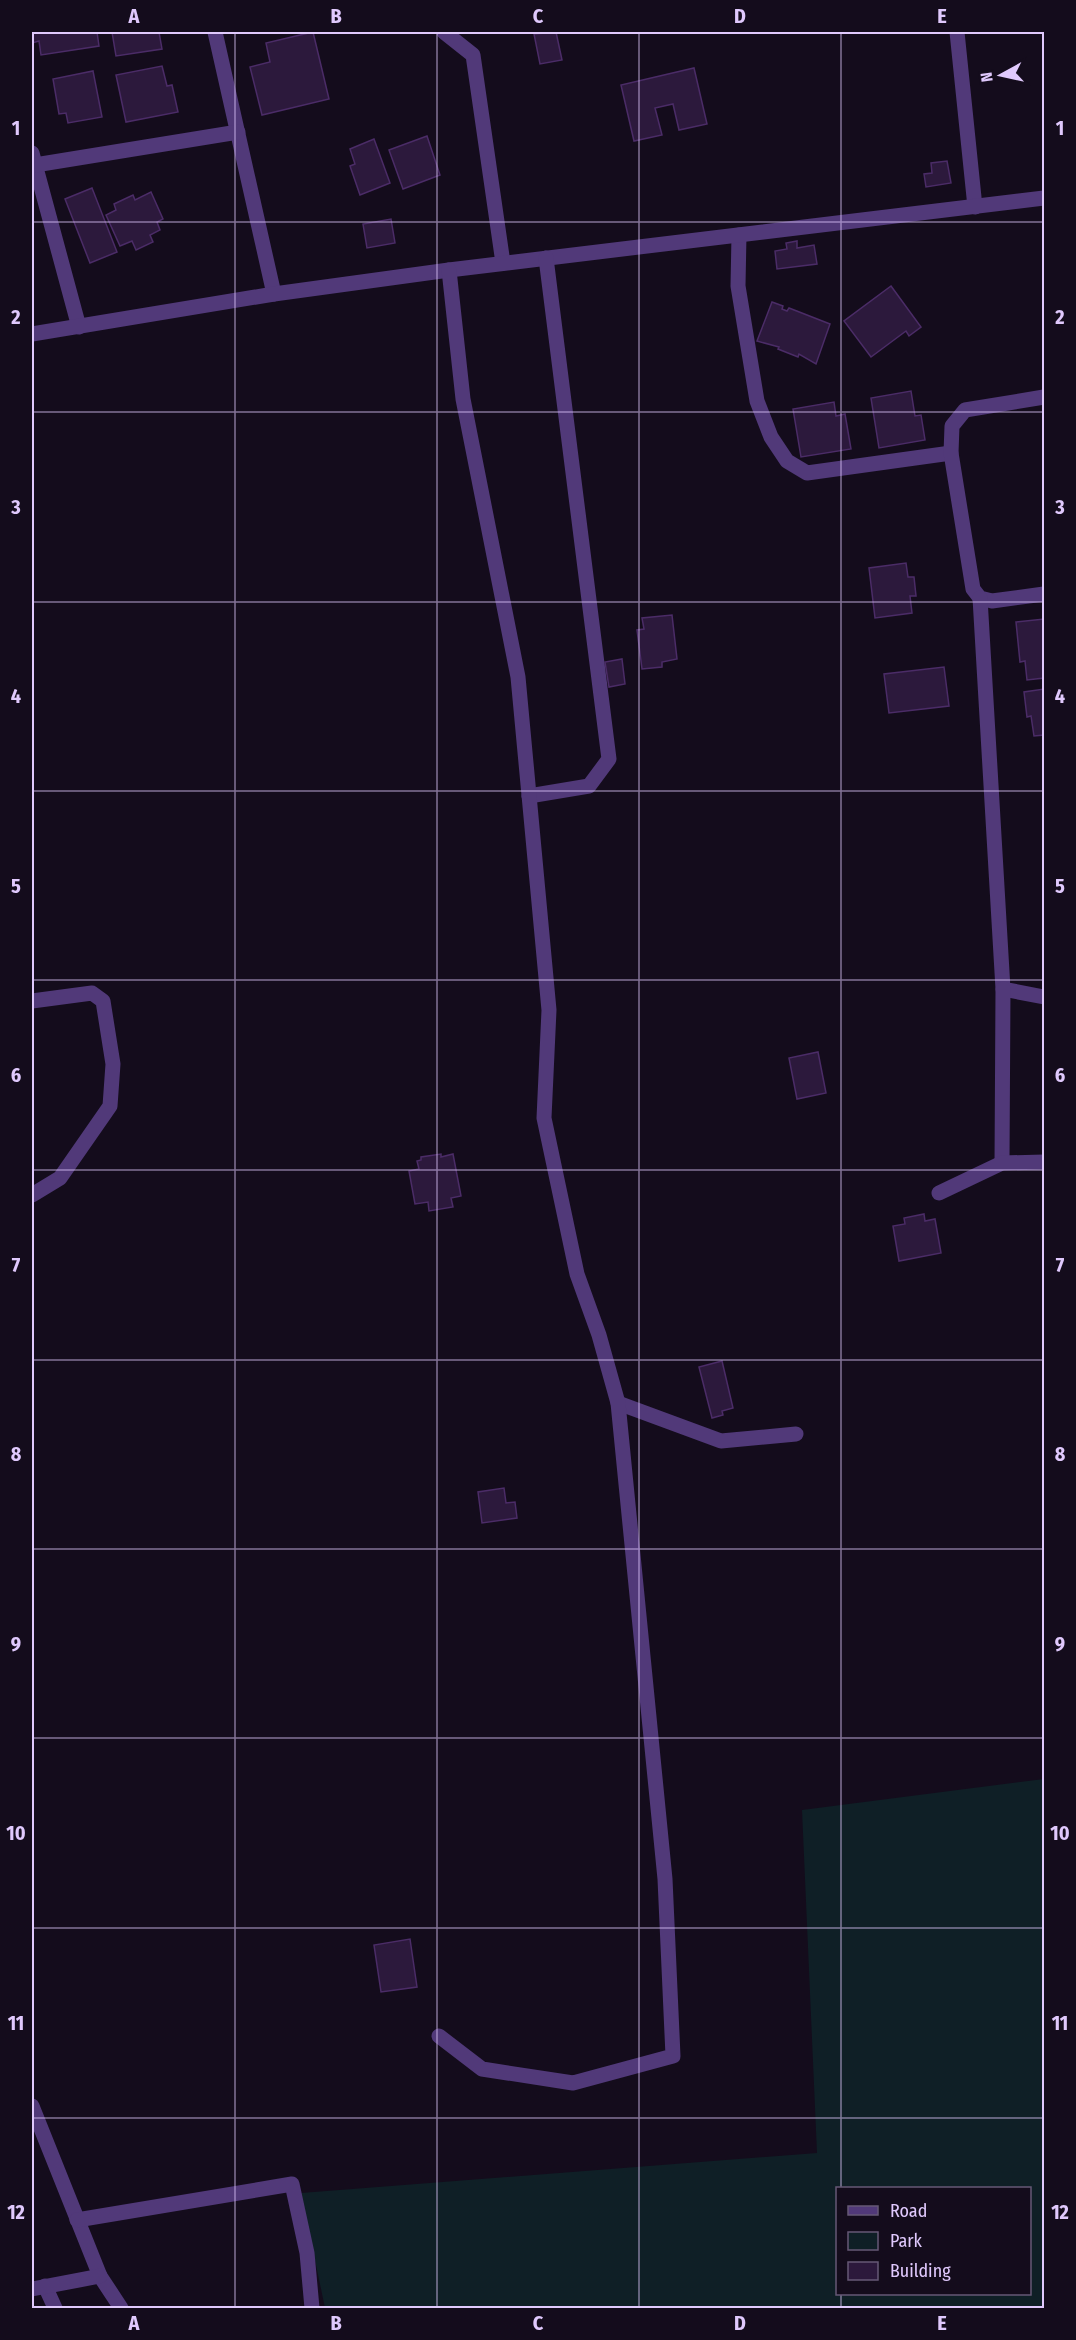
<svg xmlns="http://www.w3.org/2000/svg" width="1076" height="2340" font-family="'Fira Sans Condensed',sans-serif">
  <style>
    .green { fill: #0f1f26; fill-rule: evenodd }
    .building { fill: #2c193c; stroke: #4b2c67; stroke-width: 1.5 }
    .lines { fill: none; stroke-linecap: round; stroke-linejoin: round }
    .minor { stroke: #513979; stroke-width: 15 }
    .grid { fill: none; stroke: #e0c9fd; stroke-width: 1.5; stroke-opacity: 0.55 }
    .neatline { fill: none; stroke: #e0c9fd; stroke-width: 2 }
    .grid-label { font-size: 20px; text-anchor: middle; font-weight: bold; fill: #e0c9fd }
  </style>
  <rect width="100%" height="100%" fill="#140c1c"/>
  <path class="green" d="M1044,1779V2308H325L301,2193L817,2153L802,1810ZM838,2188H1030V2294H838Z"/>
  <g class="building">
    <polygon points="32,32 97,32 99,46 41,55 39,41 32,43"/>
    <polygon points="112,32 159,32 162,49 116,56"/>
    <polygon points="313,32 329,99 262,115 250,67 270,62 266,43"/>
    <polygon points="556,32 562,60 540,64 534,34"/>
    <polygon points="162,66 167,86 172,85 178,112 126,122 116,75"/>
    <polygon points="694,68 707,124 679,130 673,104 655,108 662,135 634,141 621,85"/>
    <polygon points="93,71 102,117 68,123 66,113 59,114 53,79"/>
    <polygon points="427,136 440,175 403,189 389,150"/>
    <polygon points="374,139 390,183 360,195 350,166 355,164 350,149"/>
    <polygon points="947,161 951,183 926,187 924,174 932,173 931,163"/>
    <polygon points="92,188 117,252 90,263 65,199"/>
    <polygon points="151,192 163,219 157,222 160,230 150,235 153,242 136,250 132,241 120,246 106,215 116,210 114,204 133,195 135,200"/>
    <polygon points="391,219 395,243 367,248 363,224"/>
    <polygon points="797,241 797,248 814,245 817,264 777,269 775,251 787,249 786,243"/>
    <polygon points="891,286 921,327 909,336 906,331 871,357 844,321"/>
    <polygon points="772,302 783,306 782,309 787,311 789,308 830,324 816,364 799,354 798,357 778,349 779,347 757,341"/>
    <polygon points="911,391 915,416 921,415 925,440 879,448 871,398"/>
    <polygon points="834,402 836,416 845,414 851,449 801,457 793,409"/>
    <polygon points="906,563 908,577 914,577 916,596 910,596 912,613 875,618 869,568"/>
    <polygon points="672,615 677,659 662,662 662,667 642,669 637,630 644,629 642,618"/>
    <polygon points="1044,619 1044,678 1027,680 1025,661 1020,662 1016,622"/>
    <polygon points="622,659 625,684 609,687 605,662"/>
    <polygon points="944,667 949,706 889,713 884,674"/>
    <polygon points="1044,689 1044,735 1034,736 1031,716 1027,717 1024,692"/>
    <polygon points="818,1052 826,1093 797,1099 789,1058"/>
    <polygon points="441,1154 441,1157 453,1154 461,1196 451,1198 453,1207 429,1211 428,1202 415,1204 409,1171 419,1169 417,1161 421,1160 421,1157"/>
    <polygon points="924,1214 925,1221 935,1219 941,1253 899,1261 893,1226 905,1224 904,1218"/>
    <polygon points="722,1361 733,1408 722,1411 723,1415 712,1418 699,1367"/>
    <polygon points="504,1488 506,1503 515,1502 517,1518 482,1523 478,1492"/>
    <polygon points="410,1939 417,1987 381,1992 374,1945"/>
  </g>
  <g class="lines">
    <g class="minor">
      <polyline points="215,32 274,294"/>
      <polyline points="444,32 473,55 503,263"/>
      <polyline points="957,32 975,207"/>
      <polyline points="32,153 79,327"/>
      <polyline points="35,165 238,132"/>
      <polyline points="739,235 738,286 757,401 771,437 787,461 807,473 951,453"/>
      <polyline points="32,334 274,294 449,270 1044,198"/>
      <polyline points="1044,397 965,410 952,426 951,453 973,589 980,598 992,601 1044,594"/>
      <polyline points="980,598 1003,989 1044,997"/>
      <polyline points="529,796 589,786 609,759 546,258"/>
      <polyline points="32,1001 92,993 103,1001 113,1064 110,1106 60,1178 32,1195"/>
      <polyline points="1002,1163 1003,989"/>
      <polyline points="939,1193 1002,1163 1044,1162"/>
      <polyline points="618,1403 721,1441 796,1434"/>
      <polyline points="439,2036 482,2069 573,2083 673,2056 665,1879 618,1403 599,1335 577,1274 544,1118 549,1010 518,677 463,399 449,270"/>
      <polyline points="32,2106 100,2276 121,2308"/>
      <polyline points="77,2220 292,2184 307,2253 312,2308"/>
      <polyline points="45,2286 55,2308"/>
      <polyline points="32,2289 100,2276"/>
    </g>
  </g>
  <path class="grid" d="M235,32V2308M437,32V2308M639,32V2308M841,32V2188M32,222H1044M32,412H1044M32,602H1044M32,791H1044M32,980H1044M32,1170H1044M32,1360H1044M32,1549H1044M32,1738H1044M32,1928H1044M32,2118H1044M841,2294V2308"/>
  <rect width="1076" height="2340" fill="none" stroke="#140c1c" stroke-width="66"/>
  <rect x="836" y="2187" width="195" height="108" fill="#140c1c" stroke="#665876" stroke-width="1.5"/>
  <rect x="848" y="2206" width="30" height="9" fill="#513979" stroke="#665876" stroke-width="1.5"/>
  <text x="890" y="2217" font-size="18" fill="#e0c9fd">Road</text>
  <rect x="848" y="2232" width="30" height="18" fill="#0f1f26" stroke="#665876" stroke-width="1.5"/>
  <text x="890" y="2247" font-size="18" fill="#e0c9fd">Park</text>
  <rect x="848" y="2262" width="30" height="18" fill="#2c193c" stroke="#665876" stroke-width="1.5"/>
  <text x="890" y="2277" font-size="18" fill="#e0c9fd">Building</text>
  <g transform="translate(1001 75) rotate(262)" stroke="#140c1c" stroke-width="4.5" paint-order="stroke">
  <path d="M0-4.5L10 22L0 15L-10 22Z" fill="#e0c9fd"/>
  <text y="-9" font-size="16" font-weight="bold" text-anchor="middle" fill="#e0c9fd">N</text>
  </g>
  <rect x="33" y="33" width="1010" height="2274" class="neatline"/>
  <g class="grid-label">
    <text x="134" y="23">A</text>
    <text x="336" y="23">B</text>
    <text x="538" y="23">C</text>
    <text x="740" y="23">D</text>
    <text x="942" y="23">E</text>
    <text x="16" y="135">1</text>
    <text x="1060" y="135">1</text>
    <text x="16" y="324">2</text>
    <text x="1060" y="324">2</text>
    <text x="16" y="514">3</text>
    <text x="1060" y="514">3</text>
    <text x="16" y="703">4</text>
    <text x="1060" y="703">4</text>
    <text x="16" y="893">5</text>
    <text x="1060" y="893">5</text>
    <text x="16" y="1082">6</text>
    <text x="1060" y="1082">6</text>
    <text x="16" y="1272">7</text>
    <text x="1060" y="1272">7</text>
    <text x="16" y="1461">8</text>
    <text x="1060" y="1461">8</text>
    <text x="16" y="1651">9</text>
    <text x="1060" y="1651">9</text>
    <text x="16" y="1840">10</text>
    <text x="1060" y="1840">10</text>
    <text x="16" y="2030">11</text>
    <text x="1060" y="2030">11</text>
    <text x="16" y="2219">12</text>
    <text x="1060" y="2219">12</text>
    <text x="134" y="2330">A</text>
    <text x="336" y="2330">B</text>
    <text x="538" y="2330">C</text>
    <text x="740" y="2330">D</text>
    <text x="942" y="2330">E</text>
  </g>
</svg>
